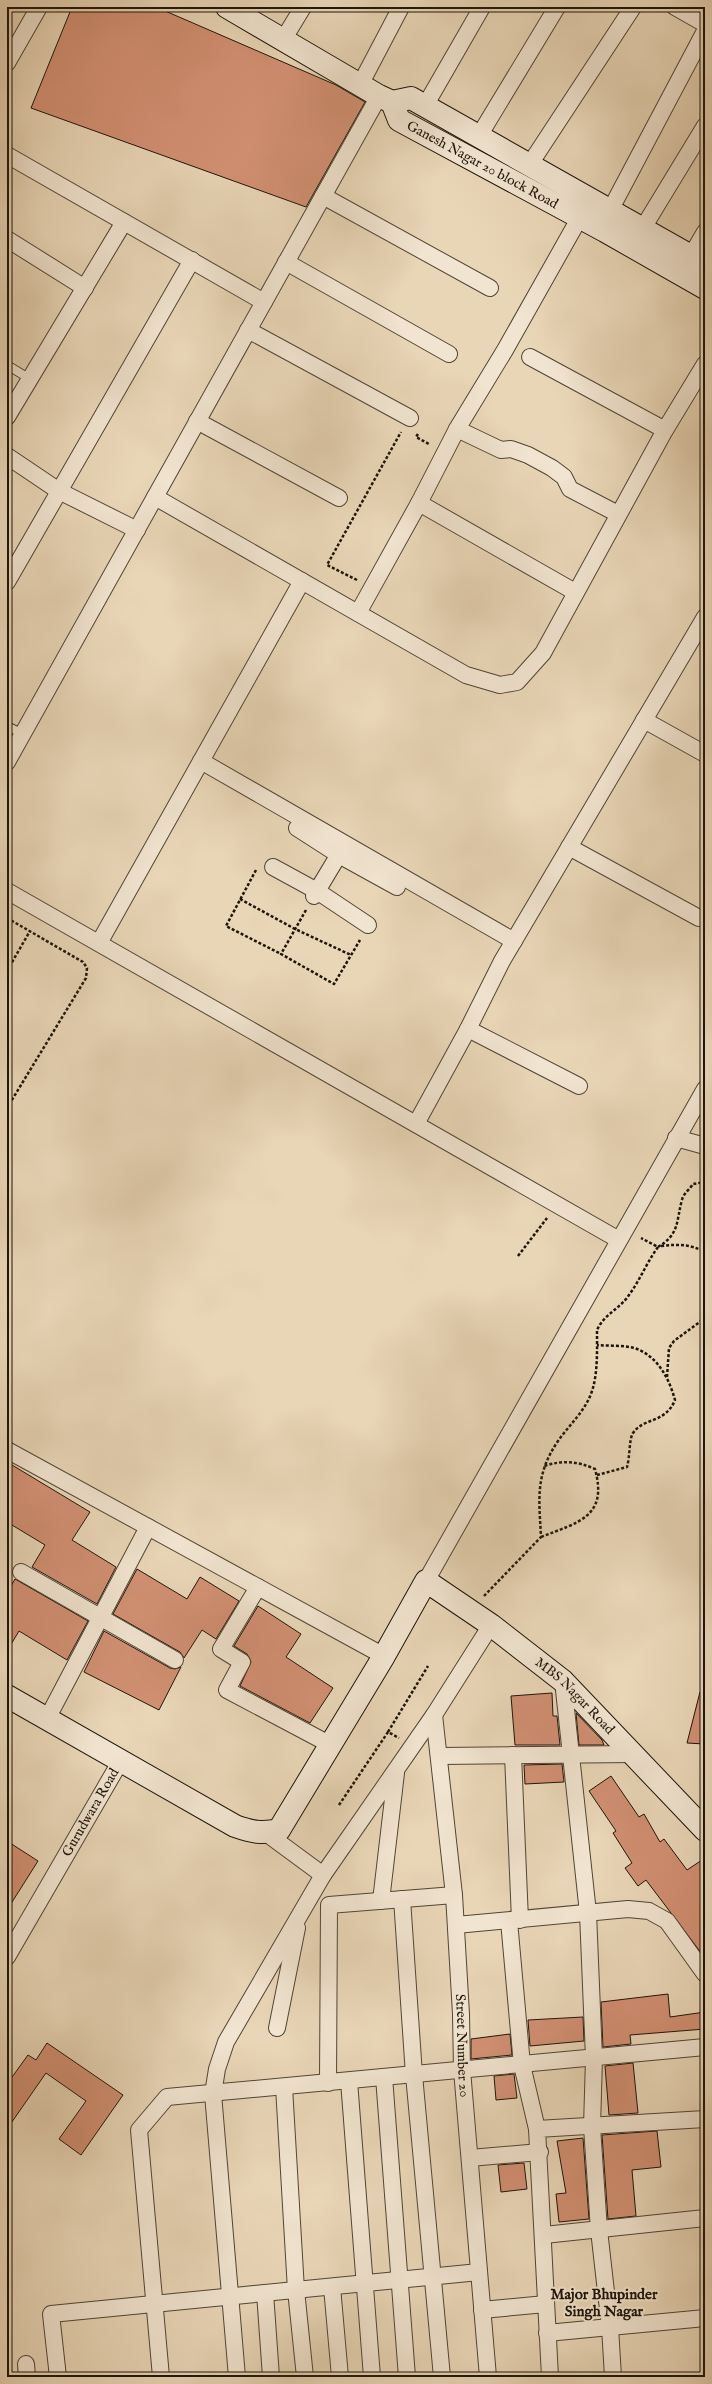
<svg xmlns="http://www.w3.org/2000/svg" width="712" height="2384" font-family="'IM FELL English',serif">
  <style>
    .building { fill: #d29073; stroke: #1d150a }
    .lines { fill: none; stroke-linecap: round; stroke-linejoin: round }
    .lane-casing { stroke: #504535; stroke-width: 10 }
    .street-casing { stroke: #504535; stroke-width: 18 }
    .secondary-casing { stroke: #1d150a; stroke-width: 24 }
    .path { stroke: #1d150a; stroke-width: 2.5; stroke-dasharray: 3 2; stroke-linecap: butt }
    .lane { stroke: #f1e4d0; stroke-width: 8 }
    .street { stroke: #f1e4d0; stroke-width: 16 }
    .secondary { stroke: #f1e4d0; stroke-width: 22 }
    .labels { text-anchor: middle; dominant-baseline: central; stroke-width: 4; stroke-linejoin: round; paint-order: stroke }
    .street-label { font-size: 14px; fill: #1d150a; stroke: #f1e4d0 }
    .neighbourhood-label { font-size: 15px; font-weight: bold; fill: #1d150a; stroke: #f1e4d0 }
  </style>
  <rect width="100%" height="100%" fill="#e9d6b7"/>
  <filter id="stains"><feTurbulence type="fractalNoise" baseFrequency=".005" numOctaves="4"/><feColorMatrix values="0 0 0 0 .2 0 0 0 0 .09 0 0 0 0 .02 0 0 0 .5 -.17"/></filter>
  <radialGradient id="worn" r=".72"><stop offset=".6" stop-color="#630" stop-opacity="0"/><stop offset="1" stop-color="#630" stop-opacity=".3"/></radialGradient>
  <g class="building">
    <polygon points="72,7 156,7 336,85 365,102 306,207 31,108"/>
    <polygon points="12,1465 90,1512 72,1540 116,1567 97,1604 32,1567 45,1545 7,1522 7,1473"/>
    <polygon points="137,1569 187,1599 200,1577 239,1601 216,1639 202,1630 184,1658 180,1652 113,1614"/>
    <polygon points="15,1579 88,1621 67,1660 19,1631 7,1651 7,1593"/>
    <polygon points="258,1606 301,1634 286,1657 333,1688 310,1723 240,1686 251,1662 247,1654 234,1646"/>
    <polygon points="104,1631 170,1668 175,1669 181,1667 159,1710 84,1672"/>
    <polygon points="700,1692 705,1692 705,1744 687,1743"/>
    <polygon points="552,1693 553,1716 557,1716 560,1745 515,1745 511,1696"/>
    <polygon points="576,1713 602,1740 604,1745 579,1745"/>
    <polygon points="562,1764 564,1782 525,1784 524,1765"/>
    <polygon points="611,1776 639,1817 644,1814 660,1842 664,1839 687,1870 705,1858 705,1958 646,1880 638,1886 625,1868 632,1863 613,1833 616,1831 589,1791"/>
    <polygon points="7,1841 38,1861 7,1910"/>
    <polygon points="668,1994 670,2017 705,2012 705,2029 630,2035 631,2044 603,2047 601,2002"/>
    <polygon points="583,2017 584,2041 530,2046 528,2020"/>
    <polygon points="510,2034 512,2055 471,2059 471,2039"/>
    <polygon points="47,2043 123,2095 81,2155 59,2139 86,2101 46,2073 7,2129 7,2084 28,2055 36,2060"/>
    <polygon points="633,2063 638,2113 609,2115 605,2066"/>
    <polygon points="514,2074 517,2098 496,2100 494,2076"/>
    <polygon points="657,2131 661,2167 632,2170 636,2216 608,2219 602,2135"/>
    <polygon points="583,2138 589,2219 559,2222 556,2194 566,2193 557,2141"/>
    <polygon points="524,2163 527,2189 501,2192 498,2165"/>
  </g>
  <g class="lines">
    <defs>
      <g id="lane">
        <polyline points="7,365 30,379"/>
        <polyline points="7,726 23,734"/>
      </g>
      <g id="street">
        <polyline points="675,7 705,24"/>
        <polyline points="283,40 303,7"/>
        <polyline points="7,63 39,7"/>
        <polyline points="360,85 401,7"/>
        <polyline points="425,106 482,7"/>
        <polyline points="479,136 557,7"/>
        <polyline points="7,155 264,302"/>
        <polyline points="530,164 633,7"/>
        <polyline points="323,196 490,288"/>
        <polyline points="605,220 705,31"/>
        <polyline points="643,228 705,126"/>
        <polyline points="7,239 85,288"/>
        <polyline points="691,256 705,232"/>
        <polyline points="286,262 449,354"/>
        <polyline points="248,330 410,418"/>
        <polyline points="530,357 665,430"/>
        <polyline points="7,417 124,222"/>
        <polyline points="197,421 339,498"/>
        <polyline points="457,429 505,350 580,217"/>
        <polyline points="7,456 59,491 137,530"/>
        <polyline points="155,497 466,675 500,685 517,682 543,653 665,430 705,364"/>
        <polyline points="419,503 575,592"/>
        <polyline points="7,582 192,260"/>
        <polyline points="358,613 419,503 457,429 501,450 511,449 528,455 552,468 564,477 570,489 618,514"/>
        <polyline points="644,720 705,754"/>
        <polyline points="201,761 514,941"/>
        <polyline points="7,762 379,96"/>
        <polyline points="297,828 339,855 397,887"/>
        <polyline points="569,847 699,918"/>
        <polyline points="273,867 317,891 368,925"/>
        <polyline points="7,891 619,1240"/>
        <polyline points="314,896 344,846"/>
        <polyline points="99,943 302,581"/>
        <polyline points="468,1029 579,1086"/>
        <polyline points="416,1124 468,1029 502,961 705,617"/>
        <polyline points="676,1138 705,1146"/>
        <polyline points="7,1450 384,1656"/>
        <polyline points="21,1572 175,1660"/>
        <polyline points="426,1581 705,1089"/>
        <polyline points="258,1587 221,1649 242,1662 227,1690 331,1745"/>
        <polyline points="563,1681 588,1913 594,2058 592,2127 599,2230 610,2327 613,2377"/>
        <path id="s1" d="M434,1715L454,1895L461,2014L462,2070L488,2377"/>
        <polyline points="47,1719 148,1527"/>
        <polyline points="513,1755 520,1920"/>
        <polyline points="439,1756 634,1754"/>
        <polyline points="266,1833 323,1875"/>
        <polyline points="402,1899 414,2075 442,2377"/>
        <polyline points="381,1901 396,1773"/>
        <polyline points="509,1921 522,2065 537,2129"/>
        <polyline points="456,1925 628,1909 649,1911 667,1921 705,1974"/>
        <path id="s2" d="M7,1957L120,1762"/>
        <polyline points="277,2028 297,1928"/>
        <polyline points="384,2077 407,2377"/>
        <polyline points="349,2081 372,2377"/>
        <polyline points="328,2083 329,1905 454,1895"/>
        <polyline points="284,2087 296,2290 305,2377"/>
        <polyline points="470,2158 540,2152"/>
        <polyline points="544,2235 705,2218"/>
        <polyline points="332,2287 340,2377"/>
        <polyline points="265,2293 271,2377"/>
        <polyline points="482,2310 546,2304"/>
        <polyline points="547,2333 705,2318"/>
        <polyline points="26,2364 27,2377"/>
        <polyline points="58,2377 51,2314 479,2272"/>
        <polyline points="161,2377 139,2130 167,2097 705,2047"/>
        <polyline points="237,2377 213,2094 217,2069 226,2042 323,1875 434,1715 491,1625"/>
        <polyline points="550,2377 537,2129 705,2119"/>
      </g>
      <g id="secondary">
        <polyline points="227,7 379,96 392,102"/>
        <path id="s3" d="M392,102L399,120L605,231L705,288"/>
        <polyline points="392,102 411,98 705,264"/>
        <path id="s4" d="M7,1696L235,1826C252,1832 262,1834 279,1830L384,1656L426,1581L491,1625L563,1681L705,1830"/>
      </g>
    </defs>
    <use href="#lane" class="lane-casing"/>
    <use href="#street" class="street-casing"/>
    <use href="#secondary" class="secondary-casing"/>
    <g class="path">
      <polyline points="418,434 416,437 429,444"/>
      <polyline points="357,580 327,565 401,432"/>
      <polyline points="256,870 226,926 281,954"/>
      <polyline points="240,899 295,929 351,955"/>
      <polyline points="306,910 281,954 334,984 360,940"/>
      <polyline points="7,918 83,962 87,968 86,978 7,1108"/>
      <polyline points="7,971 30,931"/>
      <path d="M661,1246C678,1244 690,1244 705,1252"/>
      <path d="M658,1247C680,1234 676,1221 682,1200C683,1194 690,1189 693,1184L705,1182"/>
      <polyline points="518,1256 547,1218"/>
      <polyline points="667,1377 669,1348 674,1341 705,1318"/>
      <path d="M597,1475L627,1467C630,1457 629,1439 633,1433C644,1417 665,1424 675,1400C669,1378 657,1355 634,1348C623,1345 609,1346 597,1345"/>
      <path d="M541,1537C579,1522 608,1517 595,1469C577,1461 563,1460 544,1466"/>
      <path d="M484,1596L541,1537C539,1498 535,1475 558,1441C570,1424 586,1410 592,1391C598,1373 597,1349 597,1330C604,1314 620,1309 629,1295C640,1280 647,1262 658,1247L641,1238"/>
      <polyline points="388,1732 428,1666"/>
      <polyline points="339,1805 388,1732 399,1738"/>
    </g>
    <use href="#lane" class="lane"/>
    <use href="#street" class="street"/>
    <use href="#secondary" class="secondary"/>
  </g>
  <g class="labels">
    <g class="street-label">
      <text stroke="none"><textPath href="#s3" startOffset="114">Ganesh Nagar 20 block Road</textPath></text>
      <text stroke="none"><textPath href="#s4" startOffset="785">MBS Nagar Road</textPath></text>
      <text stroke="none"><textPath href="#s2" startOffset="167">Gurudwara Road</textPath></text>
      <text stroke="none"><textPath href="#s1" startOffset="332">Street Number 20</textPath></text>
    </g>
    <g class="neighbourhood-label">
      <text x="604" y="2294">Major Bhupinder<tspan x="604" dy="17">Singh Nagar</tspan></text>
    </g>
  </g>
  <rect width="712" height="2384" fill="none" stroke="#e9d6b7" stroke-width="24"/>
  <rect x="8" y="8" width="696" height="2368" fill="none" stroke="#1d150a" stroke-width="2"/>
  <rect x="12" y="12" width="688" height="2360" fill="none" stroke="#1d150a"/>
  <rect width="100%" height="100%" filter="url(#stains)"/>
  <rect width="100%" height="100%" fill="url(#worn)"/>
</svg>
